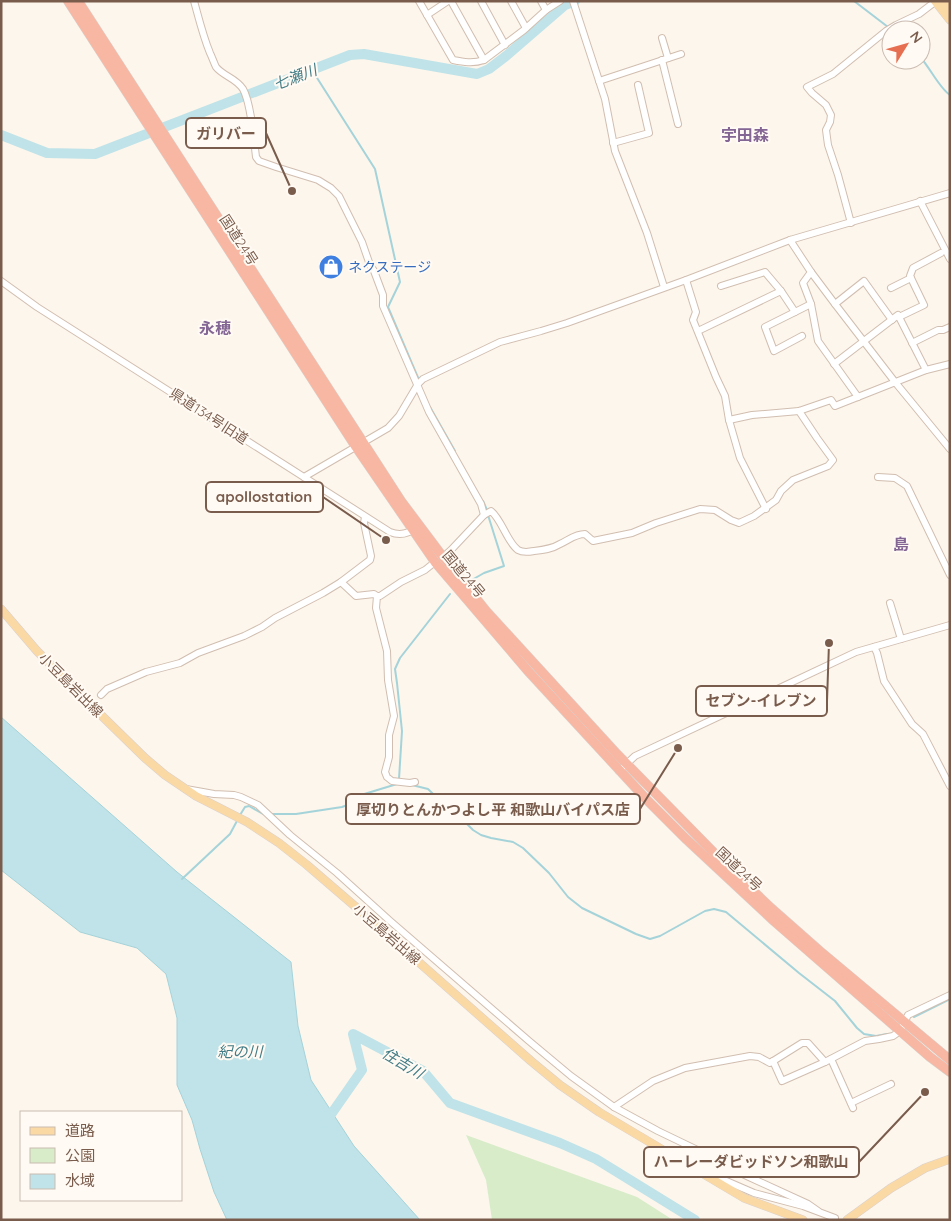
<svg xmlns="http://www.w3.org/2000/svg" width="951" height="1221" font-family="Quicksand,'Noto Sans JP',sans-serif">
  <style>
    .green { fill: #d8ecc9 }
    .water { fill: #bfe3e8; stroke: #a5d3da }
    .lines { fill: none; stroke-linecap: round; stroke-linejoin: round }
    .stream { stroke: #a5d3da; stroke-width: 2 }
    .river { stroke: #bfe3e8; stroke-width: 10 }
    .minor-casing { stroke: #d1beb0; stroke-width: 8 }
    .major-casing { stroke: #dad1cd; stroke-width: 9 }
    .highway-casing { stroke: #dad1cd; stroke-width: 10 }
    .minor { stroke: #fff; stroke-width: 6 }
    .major { stroke: #fbd9a5; stroke-width: 8 }
    .highway { stroke: #f7b7a3; stroke-width: 9 }
    .labels { text-anchor: middle; dominant-baseline: central; stroke-width: 4; stroke-linejoin: round; paint-order: stroke }
    .street-label { font-size: 14px; fill: #7a5c4d; stroke: #fffaf3 }
    .shop-label { font-size: 14px; fill: #366cbe; stroke: #fffaf3; text-anchor: start }
    .water-label { font-size: 15px; font-style: italic; fill: #437c86; stroke: #fffaf3 }
    .quarter-label { font-size: 16px; font-weight: bold; fill: #846695; stroke: #fffaf3 }
    .leader { fill: none; stroke: #7a5c4d; stroke-width: 2 }
    .callout-dot { fill: #7a5c4d; stroke: #fffaf3; stroke-width: 2 }
    .callout { fill: #fffaf3; stroke: #7a5c4d; stroke-width: 2 }
    .callout-label { font-size: 15px; text-anchor: middle; font-weight: bold; fill: #7a5c4d }
  </style>
  <rect width="100%" height="100%" fill="#fdf6ec"/>
  <polygon class="green" points="466,1135 637,1197 673,1220 492,1220 486,1180"/>
  <polygon class="water" points="1,717 177,872 291,962 298,1026 311,1080 354,1146 420,1220 227,1220 214,1192 200,1149 192,1120 177,1085 177,1018 166,974 137,948 80,932 1,870"/>
  <g class="lines">
    <g class="stream">
      <polyline points="854,1 888,27"/>
      <path d="M921,58C930,68 940,89 950,95"/>
      <polyline points="312,70 375,169 400,282 388,307 419,380"/>
      <polyline points="430,407 455,451"/>
      <polyline points="483,501 487,510"/>
      <polyline points="470,581 484,573 504,566 488,515"/>
      <polyline points="399,779 402,731 397,683 395,669 400,658 450,594"/>
      <polyline points="412,785 428,789 455,815 465,822 473,830 481,835 491,838 513,842 523,848 549,873 568,897 582,908 636,934 650,939 660,936 705,911 714,909 726,912 799,973 835,1001 857,1028 864,1034 876,1036 887,1034"/>
      <polyline points="271,814 296,814 342,807 350,804 361,795 397,784"/>
      <polyline points="240,815 245,807 249,806 263,814"/>
      <polyline points="182,879 230,834 238,819"/>
      <polyline points="914,1017 950,999"/>
    </g>
    <g class="river">
      <polyline points="1,135 47,153 95,154 350,55 364,54 477,74 489,69 506,56 565,5 575,1"/>
      <polyline points="325,1123 362,1070 353,1034 423,1071 450,1103 560,1143 596,1159 695,1220"/>
    </g>
    <defs>
      <g id="minor">
        <path d="M194,1C199,19 203,36 210,53C212,57 214,63 216,67C223,76 236,78 243,89C251,103 254,140 256,157L259,161L276,167L318,180L331,188L339,196L362,242L370,265L374,271L383,295V306L429,412L481,504L484,515"/>
        <path d="M419,1L453,60C463,62 473,64 484,60L524,30L546,10L560,1"/>
        <polyline points="451,1 484,60"/>
        <polyline points="481,1 505,45"/>
        <polyline points="511,1 526,28"/>
        <polyline points="541,1 546,10"/>
        <polyline points="573,1 605,99 615,151 647,233 664,287"/>
        <polyline points="427,15 448,1"/>
        <polyline points="662,38 668,58"/>
        <polyline points="662,60 678,124"/>
        <polyline points="599,81 681,54"/>
        <polyline points="613,143 649,133 638,85"/>
        <polyline points="920,201 950,259"/>
        <polyline points="851,223 838,175 828,145 826,130 830,122 831,115 826,105 812,93 807,87 833,74 886,31 896,25 919,14 936,1"/>
        <polyline points="790,240 811,272 835,304 895,382 950,449"/>
        <polyline points="811,272 803,283 811,304 818,341 858,397"/>
        <polyline points="686,280 696,312 693,320 716,377 725,396 729,420 740,458 766,509"/>
        <path d="M1,281L37,307L390,532C400,536 408,534 416,528"/>
        <polyline points="721,286 765,272 781,291 795,312"/>
        <polyline points="891,288 911,278"/>
        <polyline points="835,304 864,281 892,320"/>
        <polyline points="899,317 924,305 910,276 913,268 941,253"/>
        <polyline points="698,331 781,291"/>
        <polyline points="802,336 774,351 765,327 811,304"/>
        <polyline points="912,343 938,330 943,330 950,327"/>
        <polyline points="834,364 898,315 926,370"/>
        <polyline points="729,420 752,415 799,411 831,400 835,406 926,370 950,364"/>
        <polyline points="304,477 388,428 399,416 418,384 423,379 500,342 541,331 567,323 686,280 790,240 950,193"/>
        <polyline points="878,477 895,478 907,486 950,575"/>
        <path d="M443,557L451,550L484,515L491,511C502,520 507,542 518,550C523,553 529,552 534,551C543,550 552,549 560,544C569,540 575,534 585,534L593,541L632,533L656,523L700,509L715,510L731,520L739,523L754,516L776,500L781,491L793,480L828,466L833,460L817,438L799,411"/>
        <polyline points="341,582 356,596 374,594 377,596 380,596 401,582 425,570 435,562"/>
        <polyline points="377,596 376,608 387,651 388,680 394,716 389,735 389,757 385,772 387,777 392,781 410,783 415,782"/>
        <polyline points="890,603 901,639"/>
        <polyline points="874,647 877,653 884,681 912,724 923,734 950,786"/>
        <polyline points="101,695 107,689 146,672 180,663 198,653 244,636 262,627 275,618 323,593 341,582 370,560 371,556 364,523 365,517"/>
        <polyline points="619,771 635,756 856,652 950,625"/>
        <polyline points="186,789 214,794 234,795 241,797 258,805 290,835 337,873 389,920 529,1041 571,1076 614,1107 658,1131 712,1157 736,1171 808,1204 818,1211"/>
        <polyline points="831,1059 853,1108"/>
        <polyline points="773,1061 782,1081 825,1062"/>
        <polyline points="851,1103 891,1084"/>
        <polyline points="614,1107 653,1081 685,1068 750,1056 759,1057 770,1063 802,1043 808,1043 825,1062 865,1041 879,1039 893,1036 900,1031 908,1015 950,995"/>
        <polyline points="679,1157 687,1160 724,1180 754,1193 803,1206 835,1218"/>
      </g>
      <g id="major">
        <polyline points="935,1 950,20"/>
        <polyline points="943,1 950,10"/>
        <polyline points="1,609 37,651 101,715 145,758 165,775 196,796 247,822 279,843 307,865 364,914 531,1061 560,1085 599,1112 636,1134 744,1198 803,1220"/>
        <polyline points="847,1220 891,1188 925,1168 950,1159"/>
      </g>
      <g id="highway">
        <polyline points="68,1 356,447 435,562 528,671 647,800 685,838 774,921 930,1057 950,1072"/>
        <polyline points="78,1 401,501 443,557 487,612 616,753 727,866 770,907 821,952 950,1060"/>
      </g>
    </defs>
    <use href="#minor" class="minor-casing"/>
    <use href="#major" class="major-casing"/>
    <use href="#highway" class="highway-casing"/>
    <use href="#minor" class="minor"/>
    <use href="#major" class="major"/>
    <use href="#highway" class="highway"/>
  </g>
  <defs>
    <symbol id="shop-disc" viewBox="-11 -11 22 22"><circle r="9.5" fill="#3f7fe0" stroke="#fffaf3"/><path d="M-5-2.5h2.3a2.7 3.5 0 0 1 5.4 0H5L5.5 6h-11ZM-1.5-2.5h3a1.5 2.3 0 0 0-3 0Z" fill="#fff"/></symbol>
  </defs>
  <g fill-rule="evenodd">
    <use href="#shop-disc" x="317" y="253" width="28" height="28"/>
  </g>
  <g class="labels">
    <g class="street-label">
      <text transform="translate(239 240) rotate(57)">国道24号</text>
      <text transform="translate(209 416) rotate(33)">県道134号旧道</text>
      <text transform="translate(464 574) rotate(50)">国道24号</text>
      <text transform="translate(71 685) rotate(45)">小豆島岩出線</text>
      <text transform="translate(739 869) rotate(43)">国道24号</text>
      <text transform="translate(387 934) rotate(41)">小豆島岩出線</text>
    </g>
    <g class="shop-label">
      <text x="348" y="267">ネクステージ</text>
    </g>
    <g class="water-label">
      <text transform="translate(295 77) rotate(-21)">七瀬川</text>
      <text x="240" y="1051">紀の川</text>
      <text transform="translate(403 1063) rotate(31)">住吉川</text>
    </g>
    <g class="quarter-label">
      <text x="745" y="135">宇田森</text>
      <text x="215" y="328">永穂</text>
      <text x="901" y="544">島</text>
    </g>
  </g>
  <path class="leader" d="M292 191L266 133M386 540L323 497M829 643L827 701M678 748L640 809M925 1092L859 1162"/>
  <g class="callout-dot">
    <circle cx="292" cy="191" r="5"/>
    <circle cx="386" cy="540" r="5"/>
    <circle cx="829" cy="643" r="5"/>
    <circle cx="678" cy="748" r="5"/>
    <circle cx="925" cy="1092" r="5"/>
  </g>
  <g class="callout">
    <rect x="186" y="118" width="80" height="30" rx="5"/>
    <rect x="206" y="482" width="117" height="30" rx="5"/>
    <rect x="696" y="686" width="131" height="30" rx="5"/>
    <rect x="346" y="794" width="294" height="30" rx="5"/>
    <rect x="644" y="1147" width="215" height="30" rx="5"/>
  </g>
  <g class="callout-label">
    <text x="226" y="139">ガリバー</text>
    <text x="264" y="502">apollostation</text>
    <text x="761" y="706">セブン-イレブン</text>
    <text x="493" y="815">厚切りとんかつよし平 和歌山バイパス店</text>
    <text x="751" y="1167">ハーレーダビッドソン和歌山</text>
  </g>
  <rect width="951" height="1221" fill="none" stroke="#7a5c4d" stroke-width="5"/>
  <rect x="20" y="1111" width="162" height="90" fill="#fffaf3" stroke="#cabbb1"/>
  <rect x="30" y="1127" width="25" height="8" fill="#fbd9a5" stroke="#cabbb1"/>
  <text x="65" y="1136" font-size="15" fill="#7a5c4d">道路</text>
  <rect x="30" y="1148" width="25" height="15" fill="#d8ecc9" stroke="#cabbb1"/>
  <text x="65" y="1161" font-size="15" fill="#7a5c4d">公園</text>
  <rect x="30" y="1174" width="25" height="15" fill="#bfe3e8" stroke="#cabbb1"/>
  <text x="65" y="1186" font-size="15" fill="#7a5c4d">水域</text>
  <g transform="translate(906 45) rotate(53)"><circle r="24" fill="#fffaf3" stroke="#cabbb1"/>
  <path d="M0-4L9 19L0 12L-9 19Z" fill="#e76f51"/>
  <text y="-8" font-size="14" font-weight="bold" text-anchor="middle" fill="#7a5c4d">N</text>
  </g>
</svg>
